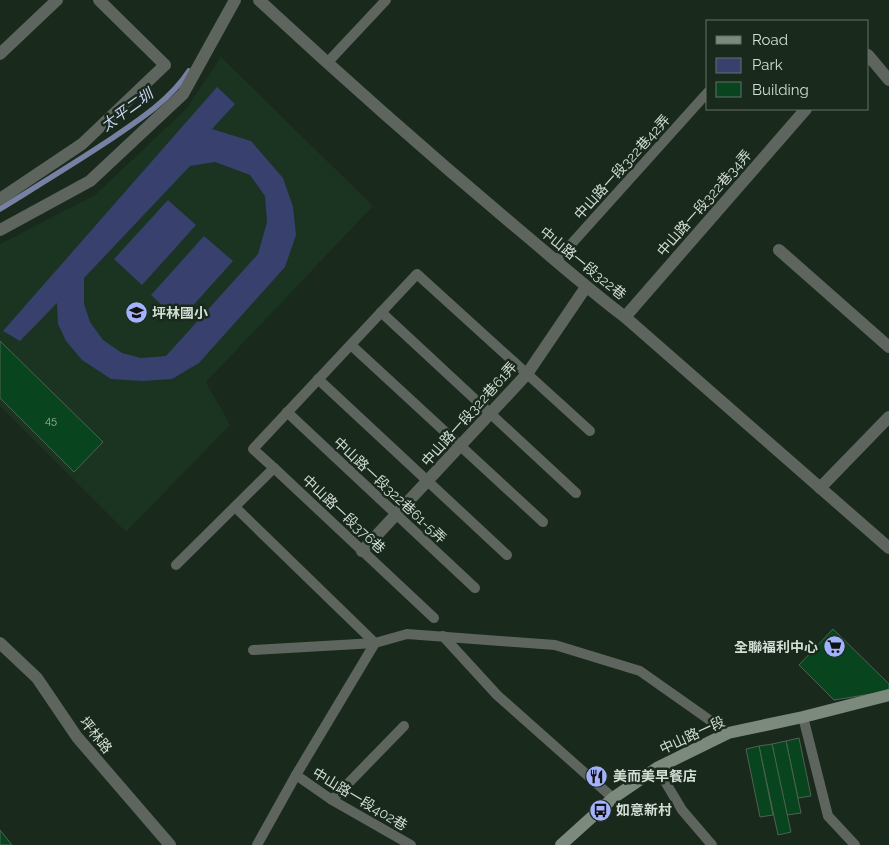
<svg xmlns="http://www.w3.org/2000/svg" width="889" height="845" font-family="Raleway,'Noto Sans TC',sans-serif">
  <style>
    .built { fill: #1b3321 }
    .green { fill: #38406d; fill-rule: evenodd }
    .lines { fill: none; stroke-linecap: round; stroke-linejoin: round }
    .stream { stroke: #7881a4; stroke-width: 5.5 }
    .building { fill: #08441e; stroke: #4e6252 }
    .service { stroke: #5d655e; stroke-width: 10 }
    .minor { stroke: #5d655e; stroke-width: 12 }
    .secondary { stroke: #7c8a7e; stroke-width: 12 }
    .labels { text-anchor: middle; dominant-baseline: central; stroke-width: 5; stroke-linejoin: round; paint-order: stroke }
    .number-label { font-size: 11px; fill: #a0b7a6 }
    .street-label { font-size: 14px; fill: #d2ddd4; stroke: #192a1c }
    .poi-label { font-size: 14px; font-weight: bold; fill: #d2ddd4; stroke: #192a1c; text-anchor: start }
    .water-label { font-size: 15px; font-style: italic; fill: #ccd4f6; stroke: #192a1c }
  </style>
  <rect width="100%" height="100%" fill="#192a1c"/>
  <polygon class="built" points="221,57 373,206 206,382 230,425 126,532 0,406 0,244 95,195 186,109"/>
  <g class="green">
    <path d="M217,87L235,104L212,129L251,141L283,178L293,207L296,235L285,267L199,363L172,379L143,381L111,379L82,360L66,341L58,324L57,303L20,341L3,331ZM215,162L250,175L265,196L267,222L258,254L166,356L141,358L122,353L103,340L90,322L84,304V278L190,166Z"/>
    <polygon points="168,200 196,225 142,285 114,259"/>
    <polygon points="204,236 233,261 179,321 151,295"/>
  </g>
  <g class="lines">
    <path class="stream" d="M0,209C37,186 75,163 111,139C139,120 170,100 189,71"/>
  </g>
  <g class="building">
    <polygon points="0,341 103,442 74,472 0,398"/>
    <polygon points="833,629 889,684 889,691 834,700 799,665"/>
    <polygon points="799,738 811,796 798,798 786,741"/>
    <polygon points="786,741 801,813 787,815 772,744"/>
    <polygon points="772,744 791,832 778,835 759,746"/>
    <polygon points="759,746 773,815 760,817 746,749"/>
    <polygon points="0,830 12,845 0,845"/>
  </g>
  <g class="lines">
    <g class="service">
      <polyline points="327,63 386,0"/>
      <polyline points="556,261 708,92"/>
      <polyline points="381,312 576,493"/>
      <polyline points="351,345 543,522"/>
      <polyline points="318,379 507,555"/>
      <polyline points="287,412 475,588"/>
      <polyline points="274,468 253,449 417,274 590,431"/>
      <polyline points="235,507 375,643 296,775 257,845"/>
      <polyline points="176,565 274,468 434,618"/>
      <polyline points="443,636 497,695 613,798"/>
      <polyline points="253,650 375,643 407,634 555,645 640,671 728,733"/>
      <polyline points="803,717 828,816 855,845"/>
      <polyline points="657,768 682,810 712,845"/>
      <polyline points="296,775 332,800 411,845"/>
      <polyline points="332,800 404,726"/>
    </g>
    <g class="minor">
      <path d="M259,0C343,78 429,154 517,228C553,258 588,289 625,317L889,548"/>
      <polyline points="0,54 57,0"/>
      <polyline points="868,55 889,80"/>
      <polyline points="0,199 82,144 165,65 99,0"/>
      <polyline points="0,230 90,181 183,94 235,0"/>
      <polyline points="779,250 889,347"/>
      <polyline points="625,317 806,109"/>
      <polyline points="820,488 889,417"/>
      <polyline points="362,551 527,374 586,287"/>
      <polyline points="0,643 37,678 77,737 170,845"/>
    </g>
    <polyline class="secondary" points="561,845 613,798 657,768 728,733 803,717 889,695"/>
  </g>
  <defs>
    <symbol id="school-disc" viewBox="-11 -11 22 22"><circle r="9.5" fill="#a3b2fd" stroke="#192a1c"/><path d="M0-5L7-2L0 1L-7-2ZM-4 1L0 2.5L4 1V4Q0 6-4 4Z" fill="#111"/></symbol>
    <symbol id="supermarket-disc" viewBox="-11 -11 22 22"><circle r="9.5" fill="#a3b2fd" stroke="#192a1c"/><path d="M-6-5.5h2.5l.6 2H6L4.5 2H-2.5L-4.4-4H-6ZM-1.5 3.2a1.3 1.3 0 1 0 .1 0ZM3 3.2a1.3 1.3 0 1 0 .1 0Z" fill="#111"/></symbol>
    <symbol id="restaurant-disc" viewBox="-11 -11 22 22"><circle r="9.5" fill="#a3b2fd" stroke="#192a1c"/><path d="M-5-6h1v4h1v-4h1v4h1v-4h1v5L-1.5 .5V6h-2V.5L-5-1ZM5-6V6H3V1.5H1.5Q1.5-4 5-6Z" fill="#111"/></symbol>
    <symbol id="bus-disc" viewBox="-11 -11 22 22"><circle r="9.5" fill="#a3b2fd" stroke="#192a1c"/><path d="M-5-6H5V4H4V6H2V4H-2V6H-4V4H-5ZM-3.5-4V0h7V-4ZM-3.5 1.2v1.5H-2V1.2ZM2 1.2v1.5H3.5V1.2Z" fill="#111"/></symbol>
  </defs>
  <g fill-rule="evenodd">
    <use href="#school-disc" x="124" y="300" width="25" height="25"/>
    <use href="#supermarket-disc" x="822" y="634" width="25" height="25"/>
    <use href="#restaurant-disc" x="584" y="764" width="25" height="25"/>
    <use href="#bus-disc" x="588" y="798" width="25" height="25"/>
  </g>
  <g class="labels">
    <g class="number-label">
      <text x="51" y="420">45</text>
    </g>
    <g class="street-label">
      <text transform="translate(622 167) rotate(-48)">中山路一段322巷42弄</text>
      <text transform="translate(704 203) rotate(-49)">中山路一段322巷34弄</text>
      <text transform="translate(583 263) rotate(39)">中山路一段322巷</text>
      <text transform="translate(469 414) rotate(-48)">中山路一段322巷61弄</text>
      <text transform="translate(390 490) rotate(43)">中山路一段322巷61-5弄</text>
      <text transform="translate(344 514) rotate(43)">中山路一段376巷</text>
      <text transform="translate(96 735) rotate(51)">坪林路</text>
      <text transform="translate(692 735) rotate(-25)">中山路一段</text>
      <text transform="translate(360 799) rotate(31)">中山路一段402巷</text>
    </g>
    <g class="poi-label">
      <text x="152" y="313">坪林國小</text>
      <text x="818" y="647" text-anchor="end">全聯福利中心</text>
      <text x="613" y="776">美而美早餐店</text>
      <text x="616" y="810">如意新村</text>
    </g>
    <g class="water-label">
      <text transform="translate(127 110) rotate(-36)">太平二圳</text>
    </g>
  </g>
  <rect x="706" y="20" width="162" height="90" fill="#192a1c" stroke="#637266"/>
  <rect x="716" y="36" width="25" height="8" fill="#7c8a7e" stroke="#637266"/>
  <text x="752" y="45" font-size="15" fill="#d2ddd4">Road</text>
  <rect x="716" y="58" width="25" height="15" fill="#38406d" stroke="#637266"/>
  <text x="752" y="70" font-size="15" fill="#d2ddd4">Park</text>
  <rect x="716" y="82" width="25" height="15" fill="#08441e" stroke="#637266"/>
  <text x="752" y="95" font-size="15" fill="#d2ddd4">Building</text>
</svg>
